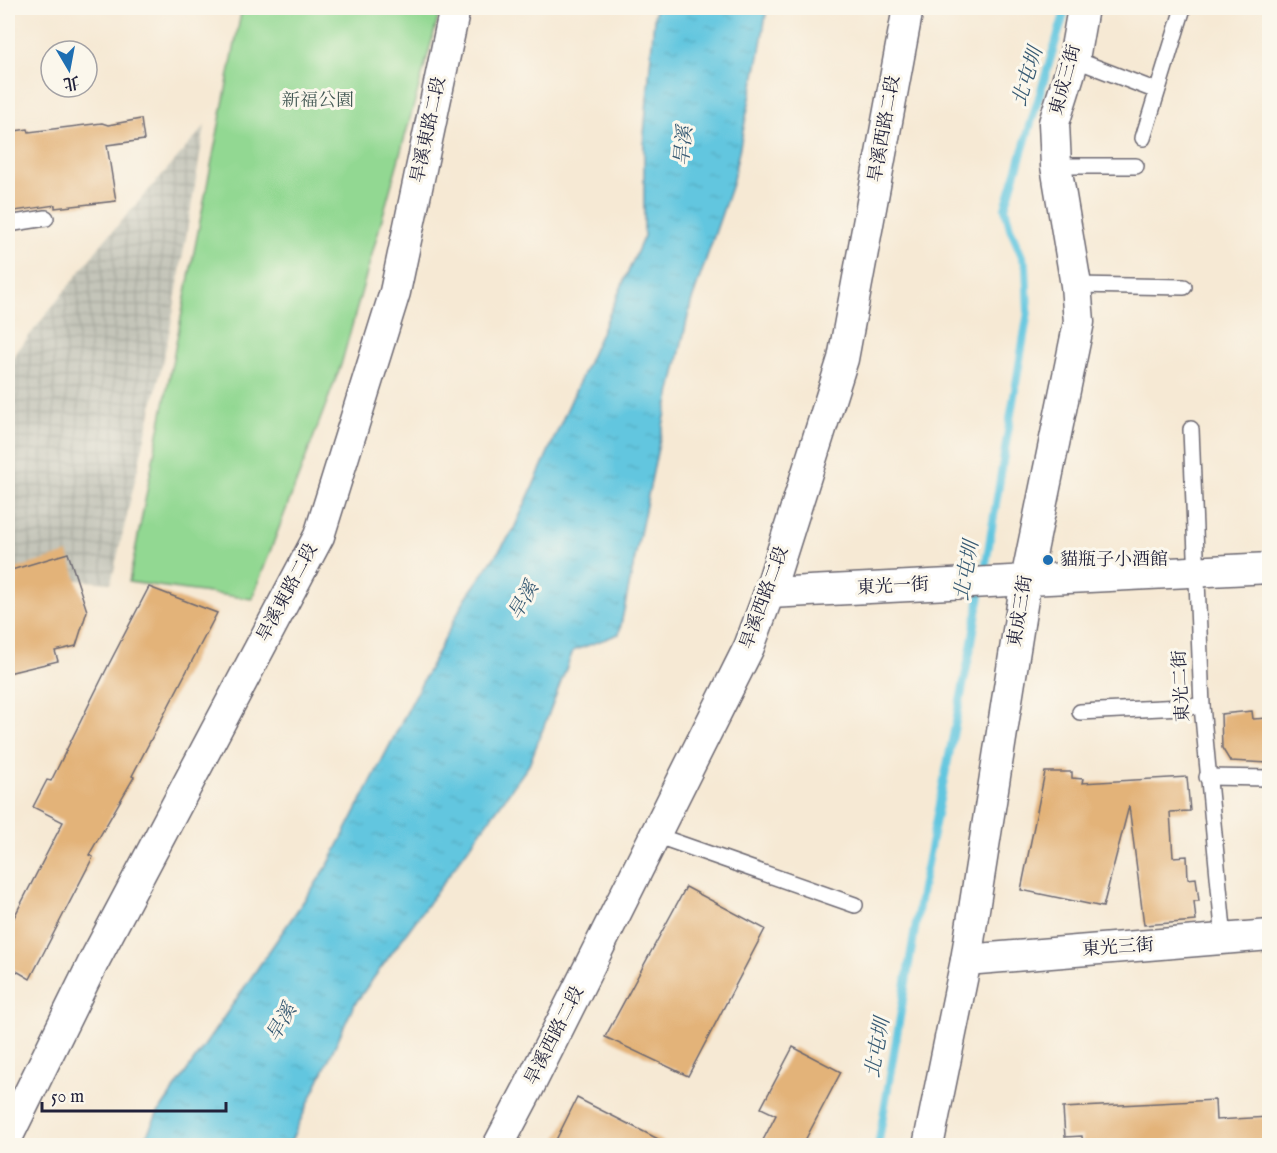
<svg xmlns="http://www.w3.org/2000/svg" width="1277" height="1153" font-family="'IM FELL English','Noto Serif TC',serif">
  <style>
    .industrial { fill: url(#industrial-grid) }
    .green { fill: #92d892; stroke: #5a7d66; stroke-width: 1.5 }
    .water { fill: url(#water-ripples); stroke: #42748d; stroke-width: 1.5 }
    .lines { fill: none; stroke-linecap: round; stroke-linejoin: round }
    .stream { stroke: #62c6df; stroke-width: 8 }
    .building { fill: #e3b379 }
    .service-casing { stroke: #6c6871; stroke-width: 18 }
    .minor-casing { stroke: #6c6871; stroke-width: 33 }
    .service { stroke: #fff; stroke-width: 15 }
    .minor { stroke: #fff; stroke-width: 30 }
    .poi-dot { fill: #1f6fb2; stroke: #fbf7ec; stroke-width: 2 }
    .labels { text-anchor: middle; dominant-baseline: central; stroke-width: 6; stroke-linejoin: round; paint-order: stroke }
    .street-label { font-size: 18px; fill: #22223b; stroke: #fbf7ec }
    .park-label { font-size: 18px; fill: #445955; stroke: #fbf7ec }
    .poi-label { font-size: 18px; fill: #22223b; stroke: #fbf7ec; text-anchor: start }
    .water-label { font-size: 20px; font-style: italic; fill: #385b74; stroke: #fbf7ec }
  </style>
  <defs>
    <pattern id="industrial-grid" width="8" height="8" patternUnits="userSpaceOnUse" patternTransform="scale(1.5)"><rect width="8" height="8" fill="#c4c5b9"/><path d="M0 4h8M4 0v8" fill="none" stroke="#a8a9a0"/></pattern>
    <pattern id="water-ripples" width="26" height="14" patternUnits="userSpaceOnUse" patternTransform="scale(1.5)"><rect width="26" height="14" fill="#62c6df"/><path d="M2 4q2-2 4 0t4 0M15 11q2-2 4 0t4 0" fill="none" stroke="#55aac0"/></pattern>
  </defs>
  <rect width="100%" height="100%" fill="#fbf7ec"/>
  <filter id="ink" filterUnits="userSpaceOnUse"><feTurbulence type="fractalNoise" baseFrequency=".0167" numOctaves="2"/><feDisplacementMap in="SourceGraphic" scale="12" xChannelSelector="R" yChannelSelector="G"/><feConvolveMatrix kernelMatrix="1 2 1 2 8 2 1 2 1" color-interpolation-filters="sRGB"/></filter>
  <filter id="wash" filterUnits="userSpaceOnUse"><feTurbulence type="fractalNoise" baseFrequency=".008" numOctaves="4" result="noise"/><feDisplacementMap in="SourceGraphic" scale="24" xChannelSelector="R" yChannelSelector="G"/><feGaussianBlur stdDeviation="1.35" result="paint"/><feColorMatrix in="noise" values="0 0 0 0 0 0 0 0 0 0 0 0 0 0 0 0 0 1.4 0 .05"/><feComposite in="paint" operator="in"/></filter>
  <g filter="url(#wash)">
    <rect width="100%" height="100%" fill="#f6e9d4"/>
    <polygon class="industrial" points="205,126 170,330 111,583 11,574 8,576 8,363 104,241"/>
    <polygon class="green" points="242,8 441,8 341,365 252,599 129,582"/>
    <polygon class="water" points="655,8 767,8 759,56 732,184 691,303 659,443 619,634 573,651 529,765 354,1005 289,1145 142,1145 156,1116 327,867 465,599 513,531 644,236 644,135"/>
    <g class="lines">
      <g class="stream">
        <polyline points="984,575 1028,312 1026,266 1010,228 1005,208 1066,8"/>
        <polyline points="878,1146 922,888 971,647 981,590"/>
      </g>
    </g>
    <g id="blocks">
      <g class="building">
        <polygon points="141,119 144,140 107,145 116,201 55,208 55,205 8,212 8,132 28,129 29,132 102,123 108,125"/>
        <polygon points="68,553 87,611 76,646 55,651 58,661 8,673 8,571"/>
        <polygon points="149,587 217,613 132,776 134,777 89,855 93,857 30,979 8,966 8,929 63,822 33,807 47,780 51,781 109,664"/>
        <polygon points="1252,711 1253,719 1269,718 1269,763 1230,761 1222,748 1221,714"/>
        <polygon points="1045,772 1072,772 1072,778 1083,779 1082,783 1187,777 1190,811 1170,812 1173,857 1187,856 1188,879 1196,878 1199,901 1194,901 1196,921 1144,925 1129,806 1103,907 1021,890"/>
        <polygon points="686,887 765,929 688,1076 605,1037"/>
        <polygon points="793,1047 841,1072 802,1146 760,1146 776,1115 761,1108"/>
        <polygon points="577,1098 672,1146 553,1146"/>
        <polygon points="1215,1100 1216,1120 1269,1117 1269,1146 1083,1146 1082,1136 1065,1137 1063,1108"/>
      </g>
    </g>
  </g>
  <g filter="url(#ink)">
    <use href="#blocks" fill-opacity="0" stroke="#6c6871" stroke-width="1.5"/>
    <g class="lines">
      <defs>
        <g id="service">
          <polyline points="1074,59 1157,91"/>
          <polyline points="1143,138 1183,8"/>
          <polyline points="1056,166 1136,166"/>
          <polyline points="8,224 46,218"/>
          <polyline points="1076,285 1184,287"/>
          <polyline points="1191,429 1202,706 1224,940"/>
          <polyline points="1080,712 1202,706"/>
          <polyline points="1207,777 1270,778"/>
          <polyline points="655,835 855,905"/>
        </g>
        <g id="minor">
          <polyline points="769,593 1270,568"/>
          <polyline points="966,960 1270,935"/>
          <polyline points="8,1136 94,961 319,536 395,292 455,8"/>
          <polyline points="498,1146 528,1089 749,647 769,593 843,359 908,8"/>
          <polyline points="928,1146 966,960 1026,580 1079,322 1076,285 1056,166 1054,123 1074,59 1083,8"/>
        </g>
      </defs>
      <use href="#service" class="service-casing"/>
      <use href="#minor" class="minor-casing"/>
      <use href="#service" class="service"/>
      <use href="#minor" class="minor"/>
    </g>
  </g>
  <circle class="poi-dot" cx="1048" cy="560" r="6"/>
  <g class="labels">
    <g class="street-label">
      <text transform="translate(1066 80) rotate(-75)">東成三街</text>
      <text transform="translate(885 129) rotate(-80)">旱溪西路二段</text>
      <text transform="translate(429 130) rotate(-78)">旱溪東路二段</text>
      <text transform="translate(893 587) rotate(-3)">東光一街</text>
      <text transform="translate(288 593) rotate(-62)">旱溪東路二段</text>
      <text transform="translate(765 598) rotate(-70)">旱溪西路二段</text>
      <text transform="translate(1021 611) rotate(-81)">東成三街</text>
      <text transform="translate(1182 686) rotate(-93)">東光二街</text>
      <text transform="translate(1118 948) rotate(-4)">東光三街</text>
      <text transform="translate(555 1036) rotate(-63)">旱溪西路二段</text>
    </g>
    <g class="park-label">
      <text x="318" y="101">新福公園</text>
    </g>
    <g class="poi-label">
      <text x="1060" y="560">貓瓶子小酒館</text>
    </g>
    <g class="water-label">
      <text transform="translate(1028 77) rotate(-73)">北屯圳</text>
      <text transform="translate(684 146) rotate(-84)">旱溪</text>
      <text transform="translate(967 571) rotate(-80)">北屯圳</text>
      <text transform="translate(524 601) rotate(-60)">旱溪</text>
      <text transform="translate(282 1023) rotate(-60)">旱溪</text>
      <text transform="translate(878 1048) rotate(-80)">北屯圳</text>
    </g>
  </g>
  <rect width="1277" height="1153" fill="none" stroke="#fbf7ec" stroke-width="30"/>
  <g transform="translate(69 69) rotate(170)"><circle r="28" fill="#fbf7ec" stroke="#a4a2a5" stroke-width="1.5"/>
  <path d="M0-4.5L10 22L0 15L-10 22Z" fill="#1f6fb2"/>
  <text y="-9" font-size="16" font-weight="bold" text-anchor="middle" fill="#22223b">北</text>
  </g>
  <path d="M42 1102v9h184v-9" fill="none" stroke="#22223b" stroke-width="3"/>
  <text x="51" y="1102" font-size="18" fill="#22223b" stroke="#fbf7ec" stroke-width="4.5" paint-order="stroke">50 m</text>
</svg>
